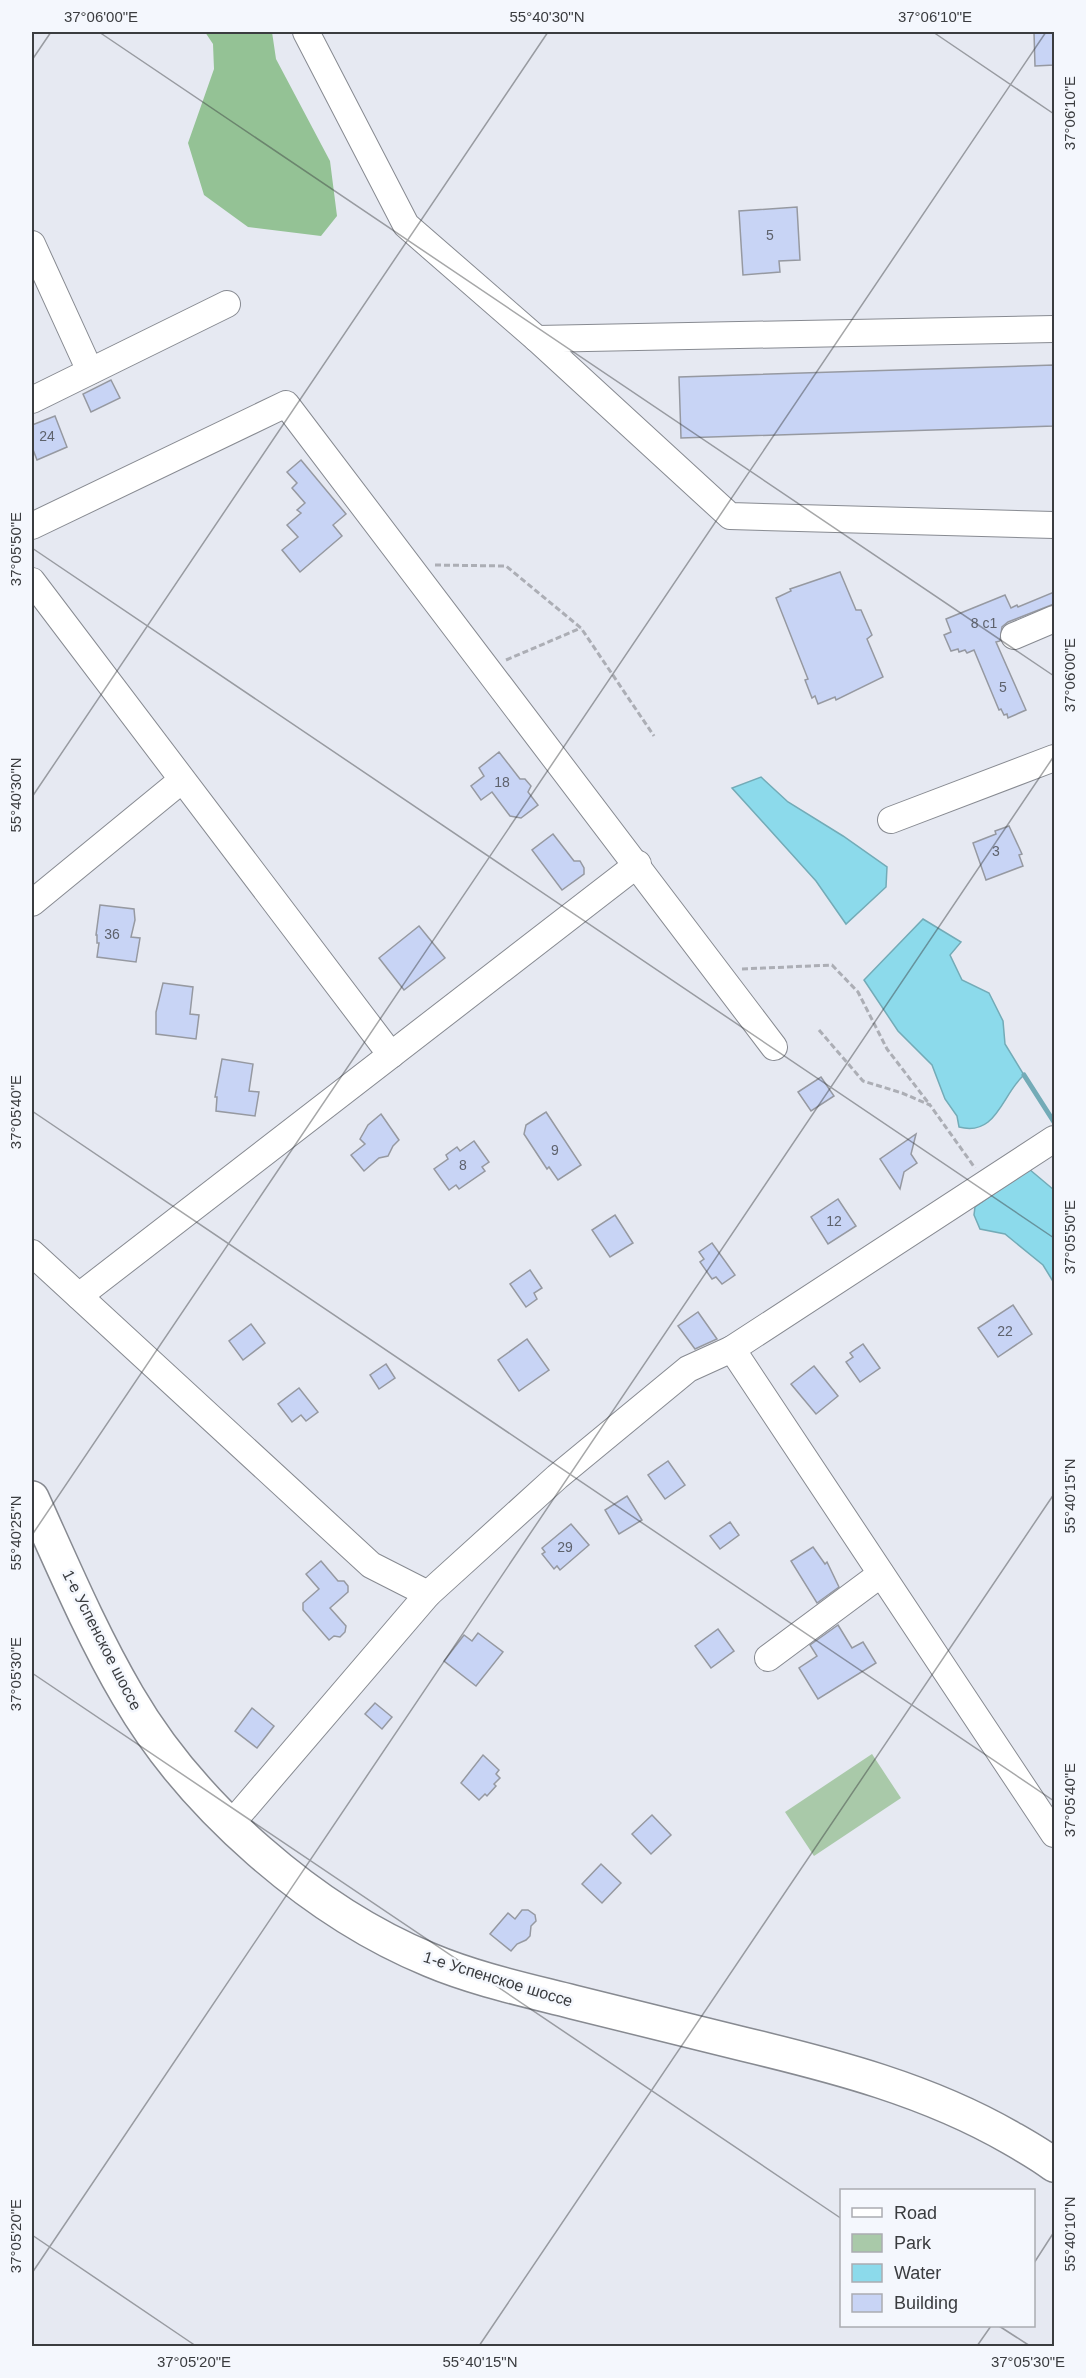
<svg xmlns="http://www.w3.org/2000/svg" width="1086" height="2378" font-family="Helvetica,sans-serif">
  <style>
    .green { fill: #a9c9a9 }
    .forest { fill: #94c295 }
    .water { fill: #8cdaeb; stroke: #73abb7; stroke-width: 1.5 }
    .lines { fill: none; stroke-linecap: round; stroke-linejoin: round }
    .stream { stroke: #73abb7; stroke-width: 5 }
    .building { fill: #c8d4f5; stroke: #9699a1; stroke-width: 1.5 }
    .minor-casing { stroke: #878a91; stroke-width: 28 }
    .major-casing { stroke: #878a91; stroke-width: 36 }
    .path { stroke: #acaeb5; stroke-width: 3; stroke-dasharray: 6 3; stroke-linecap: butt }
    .minor { stroke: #fff; stroke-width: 26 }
    .major { stroke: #fff; stroke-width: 33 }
    .ticks { fill: none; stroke: #3a3c3f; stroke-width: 1.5; stroke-opacity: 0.45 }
    .labels { text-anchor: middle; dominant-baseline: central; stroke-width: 5; stroke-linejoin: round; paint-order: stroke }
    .number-label { font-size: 14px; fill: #5e626c }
    .street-label { font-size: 16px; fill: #3a3c3f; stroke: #f4f7fd }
    .neatline { fill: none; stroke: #3a3c3f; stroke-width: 2 }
    .ticks-label { font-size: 15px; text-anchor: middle; fill: #3a3c3f }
  </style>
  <rect width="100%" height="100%" fill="#e6e9f2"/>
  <polygon class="green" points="872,1754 901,1798 814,1856 785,1812"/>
  <polygon class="forest" points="205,32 272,32 276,59 330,161 337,216 321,236 248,227 204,195 188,143 214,69 213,44"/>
  <g class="water">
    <polygon points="761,777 788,802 843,836 887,867 886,887 846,924 816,881 732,788"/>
    <path d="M923,919L961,942L950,955L962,980L989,993L1003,1021L1005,1044L1024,1075C1002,1094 997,1137 959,1127L957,1116L945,1099L932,1065L898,1031L864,980Z"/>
    <polygon points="1029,1169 1054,1190 1054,1283 1043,1265 1005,1234 980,1229 974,1215 975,1207"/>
  </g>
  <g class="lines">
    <polyline class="stream" points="1024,1075 1054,1122"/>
  </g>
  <g class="building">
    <polygon points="1034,32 1054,32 1054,65 1035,66"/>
    <polygon points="797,207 800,260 779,261 780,272 743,275 739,211"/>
    <polygon points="1054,365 1054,426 681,438 679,377"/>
    <polygon points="111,380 120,398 91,412 83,394"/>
    <polygon points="55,416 67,447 37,460 32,447 32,425"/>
    <polygon points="301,460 346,514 333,525 342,536 300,572 282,550 298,537 287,525 301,513 297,510 305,503 292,488 297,483 287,472"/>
    <polygon points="840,572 856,610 861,610 872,635 867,639 883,677 836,700 835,697 818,704 815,696 812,698 805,680 808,679 776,598 791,591 790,589"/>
    <polygon points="1054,592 1054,604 1008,622 1002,627 1000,641 996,642 1026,710 1008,718 1007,714 1004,715 1001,709 999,710 974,650 967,653 965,650 959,652 958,649 951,651 944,635 951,632 946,619 1005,595 1011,608 1017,605 1018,607"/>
    <polygon points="499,752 520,779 525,779 531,786 528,792 538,805 521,818 510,816 492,792 481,800 471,786 484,776 479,768"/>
    <polygon points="1009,826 1022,854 1019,855 1023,866 986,880 973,843 996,834 995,831"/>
    <polygon points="553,834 574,861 580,861 584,868 584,874 562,890 532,850"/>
    <polygon points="100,905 134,909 135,920 131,937 140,938 136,962 97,957 99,943 97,943 97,935 96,935"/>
    <polygon points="419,926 445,958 404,990 379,958"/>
    <polygon points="163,983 193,987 190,1014 199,1015 196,1039 156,1034 156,1012"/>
    <polygon points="222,1059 253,1064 249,1091 259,1092 255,1116 216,1111 217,1097 215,1097"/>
    <polygon points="821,1077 834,1096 811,1111 798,1092"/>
    <polygon points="546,1112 581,1165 558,1180 549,1167 547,1169 524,1134 526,1125"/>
    <polygon points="381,1114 399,1140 393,1146 388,1156 379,1158 364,1171 351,1155 365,1144 360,1139 368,1125"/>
    <polygon points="916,1134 911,1154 917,1163 904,1172 900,1189 880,1159"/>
    <polygon points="474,1141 489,1162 482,1167 485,1171 459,1189 456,1185 449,1190 434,1169 448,1159 446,1155 457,1147 460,1151"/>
    <polygon points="838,1199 856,1226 828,1244 811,1217"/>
    <polygon points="615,1215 633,1243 610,1257 592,1230"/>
    <polygon points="712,1243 735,1275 722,1284 716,1277 712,1279 700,1262 704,1259 699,1252"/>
    <polygon points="530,1270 542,1288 534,1293 537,1299 526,1307 510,1284"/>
    <polygon points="1013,1305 1032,1334 998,1357 978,1328"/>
    <polygon points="698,1312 717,1339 695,1349 678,1326"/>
    <polygon points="251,1324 265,1343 243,1360 229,1341"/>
    <polygon points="527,1339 549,1370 519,1391 498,1360"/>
    <polygon points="863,1344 880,1368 860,1382 846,1362 853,1357 850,1353"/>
    <polygon points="386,1364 395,1378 379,1389 370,1375"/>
    <polygon points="814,1366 838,1396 816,1414 791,1384"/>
    <polygon points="299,1388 318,1412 306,1421 301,1415 292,1422 278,1404"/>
    <polygon points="668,1461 685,1485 665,1499 648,1475"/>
    <polygon points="627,1496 642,1520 619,1534 605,1510"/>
    <polygon points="730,1522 739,1535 720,1549 710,1536"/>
    <polygon points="571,1524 589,1545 560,1570 557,1566 554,1569 542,1554 545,1552 542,1548"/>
    <polygon points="813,1547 825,1564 827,1562 839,1587 817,1603 791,1561"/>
    <polygon points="321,1561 338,1581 344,1581 348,1586 348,1592 330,1608 346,1626 345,1632 340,1637 334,1636 329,1640 303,1610 303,1603 319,1589 306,1574"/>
    <polygon points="838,1625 852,1648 863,1642 876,1663 818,1699 799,1668 817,1656 810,1645"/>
    <polygon points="718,1629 734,1651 711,1668 695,1646"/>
    <polygon points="478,1633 503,1652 476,1686 444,1661 464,1635 472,1641"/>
    <polygon points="375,1703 392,1717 382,1729 365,1714"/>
    <polygon points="252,1708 274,1726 257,1748 235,1731"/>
    <polygon points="483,1755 499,1770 496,1774 500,1778 494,1784 496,1786 487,1796 485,1794 479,1800 461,1783"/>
    <polygon points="652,1815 671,1835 651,1854 632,1834"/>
    <polygon points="601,1864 621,1883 602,1903 582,1884"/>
    <polygon points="522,1910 528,1910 535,1915 536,1921 531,1926 530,1936 526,1940 517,1944 511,1951 490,1934 508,1913 515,1919"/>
  </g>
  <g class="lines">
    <defs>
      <g id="minor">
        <polyline points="306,32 406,225 537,339"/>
        <polyline points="32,244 90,371"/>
        <polyline points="1054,329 537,339 730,516 1054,525"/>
        <polyline points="32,400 227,304"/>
        <polyline points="32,526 286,404 774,1047"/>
        <polyline points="32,581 391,1055"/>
        <polyline points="1014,636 1054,619"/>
        <polyline points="891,820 1054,758"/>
        <polyline points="32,903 182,780"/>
        <polyline points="32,1253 371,1565 428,1594"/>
        <polyline points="79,1296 638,864"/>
        <polyline points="732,1349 1054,1139"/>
        <polyline points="768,1658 881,1574"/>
        <polyline points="231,1824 428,1594 557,1477 688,1369 732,1349 1054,1834"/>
      </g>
      <path id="major" d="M32,1498C62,1564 91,1633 128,1696C192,1806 313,1912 430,1960C475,1979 526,1990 573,2002C630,2016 686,2030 743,2044C835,2066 928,2090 1011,2138C1025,2146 1041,2155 1054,2165"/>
    </defs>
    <use href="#minor" class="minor-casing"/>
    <use href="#major" class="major-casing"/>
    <g class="path">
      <polyline points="435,565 506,566 581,628 654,736"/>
      <polyline points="506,660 581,628"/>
      <polyline points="742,969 832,965 858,992 887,1049 930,1105"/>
      <polyline points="819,1030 863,1081 902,1093 930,1105 975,1168"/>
    </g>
    <use href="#minor" class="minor"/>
    <use href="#major" class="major"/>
  </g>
  <path class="ticks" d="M99,32L1054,676M933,32L1054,114M32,60L51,32M32,548L1054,1238M32,797L548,32M32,1111L1054,1801M32,1535L1046,32M32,1673L842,2219M32,2235L196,2346M1034,2263L1054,2232M32,2273L1054,756M999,2326L1030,2346M479,2346L1054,1494M977,2346L991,2326"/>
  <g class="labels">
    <g class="number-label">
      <text x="770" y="235">5</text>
      <text x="47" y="436">24</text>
      <text x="984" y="623">8 с1</text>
      <text x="1003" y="687">5</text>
      <text x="502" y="782">18</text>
      <text x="996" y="851">3</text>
      <text x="112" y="934">36</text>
      <text x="555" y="1150">9</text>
      <text x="463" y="1165">8</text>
      <text x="834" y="1221">12</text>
      <text x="1005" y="1331">22</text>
      <text x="565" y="1547">29</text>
    </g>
    <g class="street-label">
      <text transform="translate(102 1640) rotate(63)">1-е Успенское шоссе</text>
      <text transform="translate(498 1979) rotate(17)">1-е Успенское шоссе</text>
    </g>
  </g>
  <rect width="1086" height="2378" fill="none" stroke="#f4f7fd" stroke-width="66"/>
  <rect x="840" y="2189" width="195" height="138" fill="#f4f7fd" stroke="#aaacb1" stroke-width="1.5"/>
  <rect x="852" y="2208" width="30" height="9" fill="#ffffff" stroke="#aaacb1" stroke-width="1.5"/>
  <text x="894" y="2219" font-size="18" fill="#3a3c3f">Road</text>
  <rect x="852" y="2234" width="30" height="18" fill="#a9c9a9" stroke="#aaacb1" stroke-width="1.5"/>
  <text x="894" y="2249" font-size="18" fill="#3a3c3f">Park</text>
  <rect x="852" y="2264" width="30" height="18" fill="#8cdaeb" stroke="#aaacb1" stroke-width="1.5"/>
  <text x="894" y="2279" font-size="18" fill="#3a3c3f">Water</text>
  <rect x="852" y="2294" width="30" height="18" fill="#c8d4f5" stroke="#aaacb1" stroke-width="1.5"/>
  <text x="894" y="2309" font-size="18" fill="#3a3c3f">Building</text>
  <rect x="33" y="33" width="1020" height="2312" class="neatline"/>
  <g class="ticks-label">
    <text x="101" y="22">37°06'00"E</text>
    <text x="547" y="22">55°40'30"N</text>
    <text x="935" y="22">37°06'10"E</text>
    <text transform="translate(1070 113) rotate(-90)" y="5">37°06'10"E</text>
    <text transform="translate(16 549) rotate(-90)" y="5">37°05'50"E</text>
    <text transform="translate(1070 675) rotate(-90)" y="5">37°06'00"E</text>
    <text transform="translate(16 795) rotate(-90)" y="5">55°40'30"N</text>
    <text transform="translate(16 1112) rotate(-90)" y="5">37°05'40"E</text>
    <text transform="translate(1070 1237) rotate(-90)" y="5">37°05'50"E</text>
    <text transform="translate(1070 1496) rotate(-90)" y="5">55°40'15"N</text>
    <text transform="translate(16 1533) rotate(-90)" y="5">55°40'25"N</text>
    <text transform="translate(16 1674) rotate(-90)" y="5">37°05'30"E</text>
    <text transform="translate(1070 1800) rotate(-90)" y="5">37°05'40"E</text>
    <text transform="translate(1070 2234) rotate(-90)" y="5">55°40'10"N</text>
    <text transform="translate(16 2236) rotate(-90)" y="5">37°05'20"E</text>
    <text x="194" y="2367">37°05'20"E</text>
    <text x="480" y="2367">55°40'15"N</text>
    <text x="1028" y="2367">37°05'30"E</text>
  </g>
</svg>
